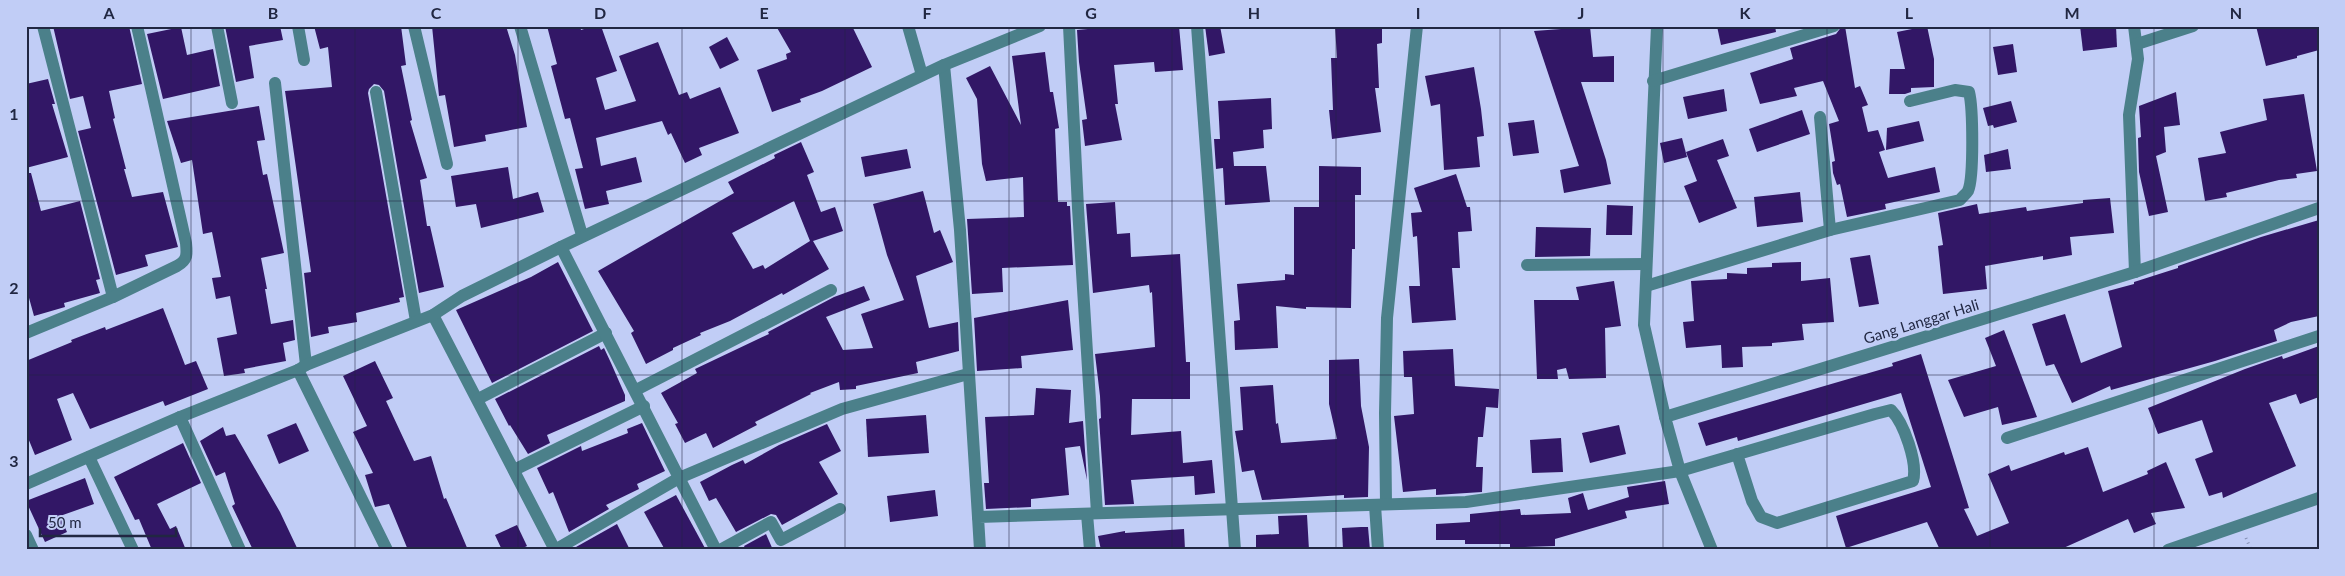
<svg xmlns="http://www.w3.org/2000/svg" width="2345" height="576" font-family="Lato,sans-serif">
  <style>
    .building { fill: #321766; fill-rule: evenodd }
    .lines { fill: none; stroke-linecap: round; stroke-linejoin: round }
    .path { stroke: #828cb0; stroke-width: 3; stroke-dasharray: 1 4; stroke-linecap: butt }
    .minor { stroke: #4b808a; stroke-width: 12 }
    .grid { fill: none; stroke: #212742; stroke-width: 1; stroke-opacity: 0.55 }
    .labels { text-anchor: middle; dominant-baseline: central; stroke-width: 5; stroke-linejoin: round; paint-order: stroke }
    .street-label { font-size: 15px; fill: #212742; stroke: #c1cdf6 }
    .neatline { fill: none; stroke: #212742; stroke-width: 2 }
    .grid-label { font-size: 16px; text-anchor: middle; font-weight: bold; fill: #212742 }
  </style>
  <rect width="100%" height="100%" fill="#c1cdf6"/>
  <g class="building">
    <polygon points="53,26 129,26 142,84 109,91 115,118 113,119 126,169 124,169 132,197 163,192 178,247 145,255 148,266 116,275 78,131 91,128 83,96 70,99"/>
    <polygon points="225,26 280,26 283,40 249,46 254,78 236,82"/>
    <polygon points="314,26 401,26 406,65 401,66 412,120 410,121 427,178 420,180 427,226 430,226 444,287 419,293 384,91 379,85 374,84 369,89 368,93 404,297 399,298 400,302 356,313 357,322 328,327 329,333 311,337 304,273 311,272 285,91 332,87 328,47 320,49"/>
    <polygon points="432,26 506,26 515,55 527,127 485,135 486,141 454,147 445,95 439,96"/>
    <polygon points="547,26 580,26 581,30 593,26 601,26 617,71 596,78 605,110 636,101 619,56 658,42 679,95 687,92 690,99 720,87 739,133 699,148 702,155 685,163 671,133 668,135 662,121 596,138 601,166 636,157 642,182 606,191 609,204 585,209 575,169 583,168 570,118 565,119 551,66 557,64"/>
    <polygon points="776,26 852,26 872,67 822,91 800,99 801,102 772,112 757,70 787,59 786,54 791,52"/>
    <polygon points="1120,26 1179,26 1183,70 1155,72 1154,62 1114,65 1118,104 1115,104 1122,140 1085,146 1082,120 1087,119 1079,62 1077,30"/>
    <polygon points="1205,26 1220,26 1225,53 1209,56"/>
    <polygon points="1335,26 1382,26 1382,43 1377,44 1379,88 1375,88 1381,132 1332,139 1329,110 1333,110 1331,58 1337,58"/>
    <polygon points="1560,26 1590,26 1593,57 1614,56 1614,82 1581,82 1606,160 1611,184 1564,193 1560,170 1579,166 1534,31 1561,29"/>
    <polygon points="1717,26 1775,26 1776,32 1721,45"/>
    <polygon points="1842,26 1845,26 1855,88 1860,86 1868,105 1862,107 1868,132 1878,130 1885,150 1879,152 1888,178 1935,167 1940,192 1885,204 1886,209 1847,217 1840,184 1837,185 1833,173 1832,162 1835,161 1829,124 1839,121 1823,81 1794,88 1797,96 1760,104 1750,73 1793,59 1790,48 1836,34"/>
    <polygon points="1927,26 1934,59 1934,87 1911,88 1911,92 1905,94 1889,94 1890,69 1905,69 1897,32"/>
    <polygon points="2080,26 2116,26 2117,47 2083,51"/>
    <polygon points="2256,26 2319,26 2319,50 2297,56 2297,58 2266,66"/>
    <polygon points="181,27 187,55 213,49 220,86 163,99 147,34"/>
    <polygon points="727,37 739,60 720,69 709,47"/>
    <polygon points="2013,44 2017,72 1998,75 1993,47"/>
    <polygon points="1045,52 1050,92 1053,92 1059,128 1055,129 1058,202 1067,202 1067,206 1070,206 1073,265 1002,268 1003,292 972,294 967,219 1024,217 1023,177 986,181 982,164 977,99 966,78 990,66 1021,125 1012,56"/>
    <polygon points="1474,67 1481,109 1484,136 1477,137 1480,167 1444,170 1440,104 1431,106 1425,76"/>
    <polygon points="48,79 55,104 52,104 68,157 26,168 26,84"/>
    <polygon points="1724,89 1727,111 1688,119 1683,97"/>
    <polygon points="2176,92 2180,125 2164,127 2166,152 2156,156 2168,212 2149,216 2139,172 2138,138 2141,137 2139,106"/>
    <polygon points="2304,94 2317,171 2296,174 2297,178 2279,180 2226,193 2227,197 2205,201 2198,158 2226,153 2220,132 2267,120 2263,99"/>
    <polygon points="1271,98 1272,129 1263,130 1264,148 1233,152 1234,166 1266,166 1270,202 1225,205 1223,168 1216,169 1214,139 1220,139 1218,101"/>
    <polygon points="2011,101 2017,122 1994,128 1993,125 1988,126 1983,108"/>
    <polygon points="259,106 265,140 257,141 263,175 267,174 284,253 261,258 267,289 265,289 271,324 293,320 295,340 283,343 286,361 244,369 245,373 224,376 217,338 237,334 230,296 216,299 212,278 221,277 212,232 203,234 192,160 181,163 167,121"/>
    <polygon points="1802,110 1810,134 1757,152 1749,129"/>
    <polygon points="1534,120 1539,153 1513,156 1508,123"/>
    <polygon points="1919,121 1924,141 1886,150 1887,128"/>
    <polygon points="1682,138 1687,157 1664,163 1660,143"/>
    <polygon points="1723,139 1729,156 1717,160 1737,208 1699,223 1684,186 1697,181 1686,152"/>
    <path d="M801,142L814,172L807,175L821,212L835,207L843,231L813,241L829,269L783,295L782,293L730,321L700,333L701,335L673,348V350L646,364L631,333L634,331L598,271L734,193L728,182L775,158L774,155ZM794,201L810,241L765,269L763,265L753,269L732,233Z"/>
    <polygon points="907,149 911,168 865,177 861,157"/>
    <polygon points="2008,149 2011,169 1986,172 1984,155"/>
    <polygon points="1319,166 1361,167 1361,195 1355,195 1355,249 1352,249 1351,308 1306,307 1306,309 1276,306 1278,348 1235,350 1234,321 1240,320 1237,284 1285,280 1285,274 1294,275 1294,207 1319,207"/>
    <polygon points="508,167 513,199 538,192 544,212 481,228 476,204 456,207 451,176"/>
    <polygon points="26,173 31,173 41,211 80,201 100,279 96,280 100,293 64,303 65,307 34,316 26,287"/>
    <polygon points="1456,174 1467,207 1470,207 1472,231 1458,232 1460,268 1452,268 1456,320 1412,323 1409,286 1420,286 1417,236 1413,237 1411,213 1422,212 1414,188"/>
    <polygon points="923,191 934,233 940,230 953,262 916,276 929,328 958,322 959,351 916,362 918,373 856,386 856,389 840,390 839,382 810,393 811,394 755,422 757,425 713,448 706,433 685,443 675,424 678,423 661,393 697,373 695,369 769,334 768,332 834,297 864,286 870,300 826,317 843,350 873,348 861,314 904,300 887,255 873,204"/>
    <polygon points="1800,192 1803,222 1757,227 1754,197"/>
    <polygon points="2110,198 2114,233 2070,237 2072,255 2043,260 2043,256 1985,266 1987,289 1943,294 1938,246 1943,245 1938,213 1977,204 1979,214 2026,207 2027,211 2083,203 2083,200"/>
    <polygon points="1115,202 1117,234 1130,233 1131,257 1180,254 1186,362 1190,362 1190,399 1132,399 1131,435 1181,431 1183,463 1212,460 1215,493 1195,495 1194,476 1131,480 1134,504 1105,505 1099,419 1101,418 1100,396 1095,354 1155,347 1152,292 1150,293 1149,285 1093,293 1086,204"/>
    <polygon points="1607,205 1633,206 1632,235 1606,235"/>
    <polygon points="2319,220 2319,316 2291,322 2274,330 2277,341 2215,361 2111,390 2110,386 2072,403 2054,364 2046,366 2032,324 2065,314 2081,363 2122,347 2108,291 2134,284 2134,282 2178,268 2178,266 2261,237"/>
    <polygon points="1536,227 1591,228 1590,256 1535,257"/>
    <polygon points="1870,255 1879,304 1859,307 1850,258"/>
    <polygon points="558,262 593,331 492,383 456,310 531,277"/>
    <polygon points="1801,262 1801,281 1830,278 1834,322 1802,324 1804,340 1772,343 1772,346 1742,347 1743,367 1722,368 1721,345 1686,348 1683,322 1694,321 1691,281 1727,279 1727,273 1747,274 1747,268 1772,267 1772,263"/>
    <polygon points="1614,281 1621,326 1605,328 1606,378 1569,379 1566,368 1557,370 1558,379 1537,379 1534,300 1579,300 1576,287"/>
    <polygon points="1068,300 1073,350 1021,356 1022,368 977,371 974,318"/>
    <polygon points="163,308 185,365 196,361 208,389 165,406 163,401 90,429 73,393 57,399 72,440 35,455 26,433 26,361 72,342 71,340 105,327 106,330"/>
    <polygon points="2004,330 2037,417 2002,425 1998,407 1964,417 1948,380 1996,366 1985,338"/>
    <polygon points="599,346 601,350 604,348 611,363 625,395 625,401 547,435 550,443 528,454 510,425 509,426 495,399"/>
    <polygon points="2319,346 2319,397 2300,404 2296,394 2269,403 2296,466 2223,498 2222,492 2209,496 2195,459 2213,452 2202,420 2158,434 2148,408 2245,369 2282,356 2283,359"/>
    <polygon points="1453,349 1455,386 1499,389 1498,408 1486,407 1483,437 1478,437 1476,467 1483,467 1482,492 1436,495 1436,489 1403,492 1394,416 1414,414 1412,377 1404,377 1403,351"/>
    <polygon points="1921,354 1969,508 1964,509 1977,536 2009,523 1988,474 2009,465 2011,471 2064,452 2065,455 2088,447 2103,492 2148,474 2147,471 2166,462 2185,508 2151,513 2156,524 2134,533 2128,519 2059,550 1940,550 1927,522 1846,548 1836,516 1931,487 1901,393 1738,441 1737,437 1706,446 1698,423 1893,366 1892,363"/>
    <polygon points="1359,359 1361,406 1369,447 1368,497 1344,498 1344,495 1262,500 1254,470 1242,472 1235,431 1243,430 1240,387 1273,385 1276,424 1278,423 1281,443 1337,439 1329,404 1329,360"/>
    <polygon points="375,361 393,398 386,401 414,461 431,456 444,499 446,498 468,550 408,550 389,504 375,507 365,475 373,473 353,432 367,426 343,376"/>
    <polygon points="1036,388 1071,390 1069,423 1083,421 1087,480 1080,446 1065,448 1069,495 1031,499 1031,507 986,509 984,483 989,483 985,417 1034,415"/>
    <polygon points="926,415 929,453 868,457 866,419"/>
    <polygon points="296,423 309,451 279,464 267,435"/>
    <polygon points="642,423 665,471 637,484 639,489 606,505 609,509 569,532 553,492 549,494 537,468 581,446 582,451 628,433 627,429"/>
    <polygon points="827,424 841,451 819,462 838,494 782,525 776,515 771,514 736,532 716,498 709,501 700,482 732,465 743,460 745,464 779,445"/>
    <polygon points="1619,425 1626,454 1590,463 1582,433"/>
    <polygon points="223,427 226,436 235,434 280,512 298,550 253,550 232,506 235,504 225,472 216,476 200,441"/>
    <polygon points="1561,438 1563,472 1532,473 1530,440"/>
    <polygon points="183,443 201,483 157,504 170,529 176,526 186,550 152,550 139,519 135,520 114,477"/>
    <polygon points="85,478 94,504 60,516 67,532 45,542 26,501"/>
    <polygon points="1665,481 1669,504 1625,511 1627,518 1555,539 1555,546 1525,547 1525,550 1510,550 1510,544 1465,544 1465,540 1436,540 1436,524 1470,522 1470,514 1520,509 1521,515 1571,513 1568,498 1583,493 1588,510 1629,497 1627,487"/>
    <polygon points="935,490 938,516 890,522 887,496"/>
    <polygon points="676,495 706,550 665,550 644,512"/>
    <polygon points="1307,515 1309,550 1256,550 1256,535 1279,534 1278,516"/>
    <polygon points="617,524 630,550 578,550 576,547"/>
    <polygon points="517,525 527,546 519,550 502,550 495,535"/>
    <polygon points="1361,527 1368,527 1370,550 1343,550 1342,528"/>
    <polygon points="1184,529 1185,550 1101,550 1098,536 1125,531 1125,533"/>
    <polygon points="766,534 773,550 746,550 744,546"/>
  </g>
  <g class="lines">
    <polyline class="path" points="2246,538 2251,550"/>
    <g class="minor">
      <polyline points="43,26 113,297"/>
      <polyline points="217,26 232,103"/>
      <polyline points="298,26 304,60"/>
      <polyline points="414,26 447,164"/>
      <polyline points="520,26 582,235"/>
      <polyline points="908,26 922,75"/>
      <polyline points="1069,26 1078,208 1097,513"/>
      <polyline points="1197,26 1235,550"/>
      <polyline points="1657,26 1644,325 1665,417"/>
      <polyline points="2134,26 2138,59 2129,115 2135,272"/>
      <polyline points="2137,44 2193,26"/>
      <polyline points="944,65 960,230 978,517"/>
      <polyline points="1653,81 1834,26"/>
      <polyline points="275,83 306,365"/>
      <polyline points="376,92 416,321"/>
      <polyline points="1820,117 1830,230"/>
      <polyline points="1527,265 1646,264"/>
      <path d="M1646,286L1830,230L1960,200C1962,197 1966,194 1968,191C1974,178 1973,107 1969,92L1955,90L1910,101"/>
      <polyline points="433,315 555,550"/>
      <path d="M26,333L113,297L177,266C188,260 187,254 186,243L137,26"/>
      <polyline points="298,370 387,550"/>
      <polyline points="636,390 831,290"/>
      <polyline points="478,399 606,333"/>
      <polyline points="180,417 240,550"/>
      <polyline points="2007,438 2319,336"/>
      <polyline points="89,457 133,550"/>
      <polyline points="514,470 644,406"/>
      <polyline points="26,484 180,417 298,370 306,365 433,315 462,296 561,247"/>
      <polyline points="1386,504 1385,413 1387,318 1417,26"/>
      <polyline points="1375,505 1378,550"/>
      <polyline points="1087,514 1090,550"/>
      <polyline points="26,535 33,550"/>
      <polyline points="555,550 679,478 842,409 968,374"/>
      <polyline points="716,550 561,247 944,65 1040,26"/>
      <polyline points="720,550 771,522 781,540 840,509"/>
      <path d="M980,550L978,517L1466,502L1680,471L1875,414L1891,410C1904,423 1918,463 1913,481L1777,523L1761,517L1752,501L1737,454"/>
      <polyline points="1712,550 1680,471 1665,417 2135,272 2319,208"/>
      <polyline points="2168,550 2319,498"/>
    </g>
  </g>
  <path class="grid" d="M191,26V550M355,26V550M518,26V550M682,26V550M845,26V550M1009,26V550M1172,26V550M1336,26V550M1500,26V550M1663,26V550M1827,26V550M1990,26V550M2154,26V550M26,201H2319M26,375H2319"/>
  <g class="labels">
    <g class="street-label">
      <text transform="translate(1921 321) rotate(-17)">Gang Langgar Hali</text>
    </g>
  </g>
  <rect width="2345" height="576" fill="none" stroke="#c1cdf6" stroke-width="55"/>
  <path d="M40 528v8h136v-8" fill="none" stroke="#212742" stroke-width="2.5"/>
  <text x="48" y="528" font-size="15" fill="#212742" stroke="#c1cdf6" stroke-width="4" paint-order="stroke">50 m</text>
  <rect x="28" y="28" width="2290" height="520" class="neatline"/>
  <g class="grid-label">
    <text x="109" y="19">A</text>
    <text x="273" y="19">B</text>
    <text x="436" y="19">C</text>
    <text x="600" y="19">D</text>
    <text x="764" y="19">E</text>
    <text x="927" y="19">F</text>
    <text x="1091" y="19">G</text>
    <text x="1254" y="19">H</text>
    <text x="1418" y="19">I</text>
    <text x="1581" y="19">J</text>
    <text x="1745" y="19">K</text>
    <text x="1909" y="19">L</text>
    <text x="2072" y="19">M</text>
    <text x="2236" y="19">N</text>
    <text x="14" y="120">1</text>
    <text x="14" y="294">2</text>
    <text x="14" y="467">3</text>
  </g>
</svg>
